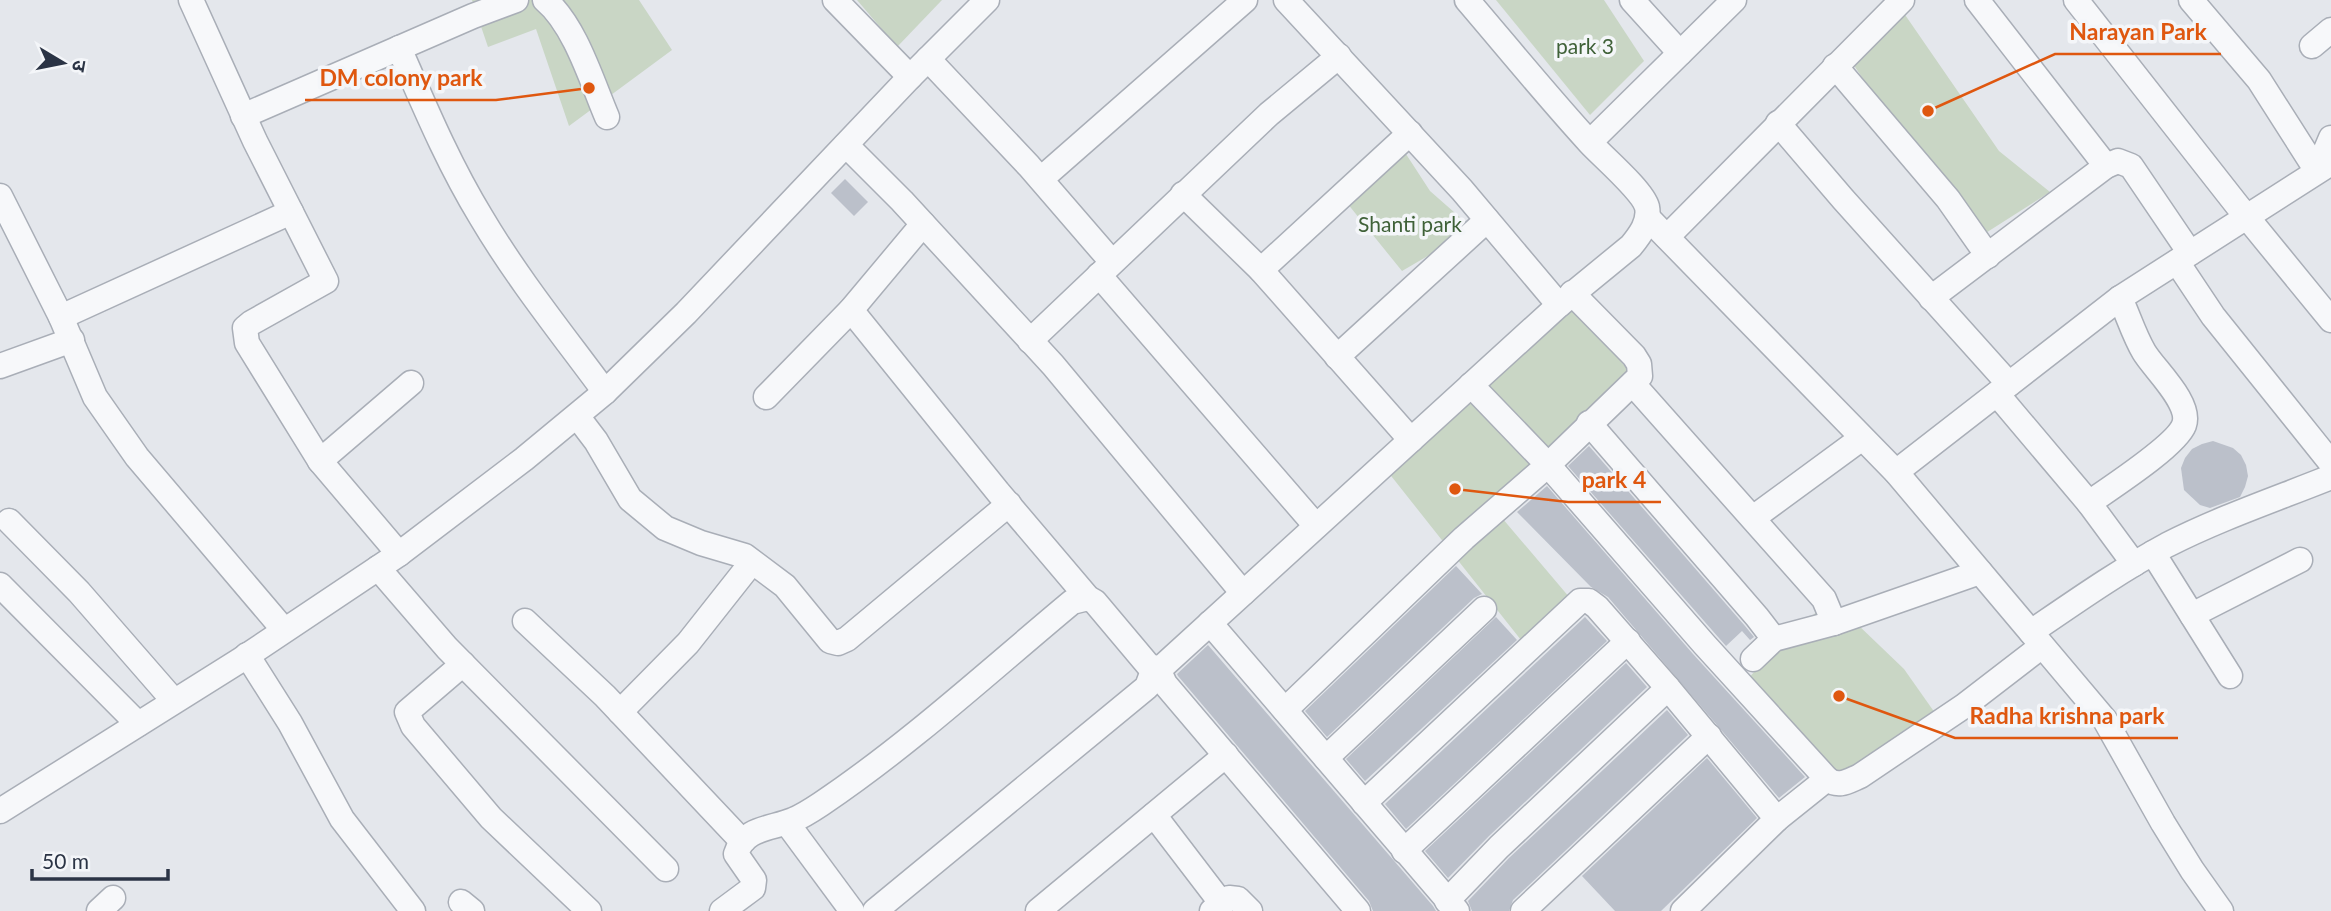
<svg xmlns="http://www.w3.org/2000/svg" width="2331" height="911" font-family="Lato,'Noto Sans Devanagari',sans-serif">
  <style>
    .green { fill: #c9d6c5 }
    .building { fill: #bbc0ca }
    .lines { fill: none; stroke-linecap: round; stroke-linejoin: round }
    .minor-casing { stroke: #a9aeb7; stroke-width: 27 }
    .minor { stroke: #f7f8fa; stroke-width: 24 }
    .labels { text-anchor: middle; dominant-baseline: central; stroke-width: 7; stroke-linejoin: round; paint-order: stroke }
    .park-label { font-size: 21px; fill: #3f6138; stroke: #f4f6f9 }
    .leader { fill: none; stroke: #df570f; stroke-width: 2.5 }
    .callout-dot { fill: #df570f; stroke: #f4f6f9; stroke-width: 2.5 }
    .callout-label { font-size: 23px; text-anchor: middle; font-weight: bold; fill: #df570f; stroke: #f4f6f9; stroke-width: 7; stroke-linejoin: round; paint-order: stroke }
  </style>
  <rect width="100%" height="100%" fill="#e4e7ec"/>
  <g class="green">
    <polygon points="472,0 639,0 672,50 569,126 536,29 488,47"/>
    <polygon points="857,0 942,0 897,47"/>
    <polygon points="1496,0 1604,0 1644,61 1590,115"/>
    <polygon points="1901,9 1999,151 2050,192 1981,236 1904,140 1847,55"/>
    <polygon points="1404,151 1430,191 1463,220 1438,250 1402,271 1347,203"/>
    <polygon points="1574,305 1633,376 1491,505 1570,598 1521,640 1388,472"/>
    <polygon points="1831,599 1904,669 1935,713 1903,749 1827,779 1746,681 1772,652"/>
  </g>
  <g class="building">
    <polygon points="845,179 868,202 854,216 831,193"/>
    <polygon points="2213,441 2233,448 2241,455 2246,465 2248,476 2245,487 2240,497 2210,508 2200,505 2184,490 2181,468 2185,458 2192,449 2202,444"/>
    <polygon points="1589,446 1745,626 1754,637 1750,640 1742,631 1726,646 1568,466"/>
    <polygon points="1547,486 1693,654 1805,777 1779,798 1608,597 1591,587 1517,512"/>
    <polygon points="1456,566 1482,594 1474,598 1327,737 1305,711"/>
    <polygon points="1496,617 1517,640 1365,781 1346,759"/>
    <polygon points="1585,617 1607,641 1406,829 1385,804"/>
    <polygon points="1208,645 1433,906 1436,911 1373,911 1369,901 1178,676 1177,674"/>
    <polygon points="1626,663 1647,687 1489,836 1448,878 1425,851"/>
    <polygon points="1667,710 1688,735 1513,900 1509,911 1472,911 1468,901 1509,858"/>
    <polygon points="1707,758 1757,818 1661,911 1615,911 1582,876"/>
  </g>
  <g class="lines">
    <defs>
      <g id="minor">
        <polyline points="191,0 255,141 326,281 251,323 245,328 247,343 320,461 399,554"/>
        <path d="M545,0C575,25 592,82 607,117"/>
        <polyline points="835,0 910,77"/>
        <polyline points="1286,0 1462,190 1559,305"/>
        <polyline points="1632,0 1680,53"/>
        <polyline points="1977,0 2106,166"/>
        <polyline points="2076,0 2237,205 2331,320"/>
        <polyline points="2191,0 2259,80 2317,171"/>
        <polyline points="2312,46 2331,30"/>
        <path d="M399,48C424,105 448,163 481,217C517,278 563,335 605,392"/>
        <polyline points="928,59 1029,166 1112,262"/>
        <polyline points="1835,66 1948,199 1988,256"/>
        <polyline points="243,116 473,16 516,0"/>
        <polyline points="1778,123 1843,199 2009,384"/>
        <polyline points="1590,142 1734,0"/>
        <polyline points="846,145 902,201 1053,365 1243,593"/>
        <polyline points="2317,171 2331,138"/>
        <polyline points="1041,179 1245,0"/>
        <polyline points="1183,194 1261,270 1411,440"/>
        <polyline points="0,196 61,317 95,397 137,457 284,630"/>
        <polyline points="1648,218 1896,472 2105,720 2163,823 2192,870 2221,911"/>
        <polyline points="1667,237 1902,0"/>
        <polyline points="2177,262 2213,316 2331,463"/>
        <polyline points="1261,270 1410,133"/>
        <polyline points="1099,275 1316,526"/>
        <polyline points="1931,298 2106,166 2118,161 2131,166 2190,253"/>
        <polyline points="851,310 998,492 1088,598 1095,602 1148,665 1154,668"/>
        <polyline points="61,317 291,212"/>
        <polyline points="1030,341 1269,114 1339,56"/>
        <polyline points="1337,357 1487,220"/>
        <polyline points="0,366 72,340"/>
        <polyline points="1633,384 1824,599 1834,623"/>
        <polyline points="1471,385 1548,465 1704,644 1827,779"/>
        <polyline points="1997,394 2089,503 2134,564"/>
        <polyline points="766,397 851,310 923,224"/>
        <polyline points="577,416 596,441 630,499 665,528 701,543 745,556 785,586 830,641 838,643 847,639 1009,504"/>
        <polyline points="1589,423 1757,617 1774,639"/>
        <polyline points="320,461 411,383"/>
        <polyline points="1896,472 2120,298 2331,163"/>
        <path d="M2089,503C2110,488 2176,446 2184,425C2192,403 2154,369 2144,352C2134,335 2128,315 2120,298"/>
        <polyline points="1753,518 1862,438"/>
        <polyline points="9,521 79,592 174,701"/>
        <polyline points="2153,553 2230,676"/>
        <polyline points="378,568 447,648 666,869"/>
        <polyline points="0,585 138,724"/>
        <polyline points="2192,615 2300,560"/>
        <polyline points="525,621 605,696 741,840 744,840"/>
        <polyline points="1210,623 1457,911"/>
        <path d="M2031,632C2075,602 2119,571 2167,545C2220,518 2276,499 2331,477"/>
        <polyline points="247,655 290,723 342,819 413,911"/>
        <polyline points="1753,659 1774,639 1834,623 1980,572"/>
        <polyline points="463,664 407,712 413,726 491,818 589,911"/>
        <path d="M1154,668L1162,667L1559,305L1631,246C1640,235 1650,222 1647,207C1643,191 1603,157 1590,143C1548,97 1508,48 1467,0"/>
        <polyline points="1158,669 1165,684 1358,911"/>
        <polyline points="1668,688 1777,819"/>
        <polyline points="1285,710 1464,538 1548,465 1640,376 1639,364 1634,356 1572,293"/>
        <polyline points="620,712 688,643 752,562"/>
        <polyline points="1326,758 1484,609"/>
        <polyline points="1364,803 1580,601 1589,601 1597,607 1668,688 1499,847 1447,901"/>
        <polyline points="0,811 239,661 399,554 524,459 605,392 686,313 910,77 987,0"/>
        <polyline points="1154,815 1219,900 1223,901"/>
        <polyline points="787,823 852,911"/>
        <polyline points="1404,851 1628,641"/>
        <polyline points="461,902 472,911"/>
        <polyline points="99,911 113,898"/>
        <path d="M722,911L753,888L754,880L736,854C744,827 772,829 793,820C803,816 812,810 821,804C910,744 989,671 1072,602L1088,598"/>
        <polyline points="875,911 1147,687 1154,668"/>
        <polyline points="1038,911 1226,755"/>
        <polyline points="1212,911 1229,898 1238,899 1250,911"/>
        <polyline points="1523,911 1709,736"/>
        <path d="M1683,911L1777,819L1827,779C1839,788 1848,781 1860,776L1964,706L2042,646"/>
      </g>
    </defs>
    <use href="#minor" class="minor-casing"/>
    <use href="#minor" class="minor"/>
  </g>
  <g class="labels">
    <g class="park-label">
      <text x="1585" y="45">park 3</text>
      <text x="1410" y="223">Shanti park</text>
    </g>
  </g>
  <path class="leader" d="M1928 111L2055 54H2221M589 88L496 100H305M1455 489L1568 502H1661M1839 696L1955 738H2178"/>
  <g class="callout-dot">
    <circle cx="1928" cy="111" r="7"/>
    <circle cx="589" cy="88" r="7"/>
    <circle cx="1455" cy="489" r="7"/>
    <circle cx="1839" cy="696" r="7"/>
  </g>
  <g class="callout-label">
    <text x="2138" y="40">Narayan Park</text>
    <text x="401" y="86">DM colony park</text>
    <text x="1614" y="488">park 4</text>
    <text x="2067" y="724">Radha krishna park</text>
  </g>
  <g transform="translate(63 63) rotate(100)" stroke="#f4f6f9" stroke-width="5" paint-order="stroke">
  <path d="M0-5L12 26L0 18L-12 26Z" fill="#2b3445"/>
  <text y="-10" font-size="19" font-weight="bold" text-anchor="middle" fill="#2b3445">उ</text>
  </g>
  <path d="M32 869v10h136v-10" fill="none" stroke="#2b3445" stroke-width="3.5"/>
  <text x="42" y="869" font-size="21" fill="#2b3445" stroke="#f4f6f9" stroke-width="5" paint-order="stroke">50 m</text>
</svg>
